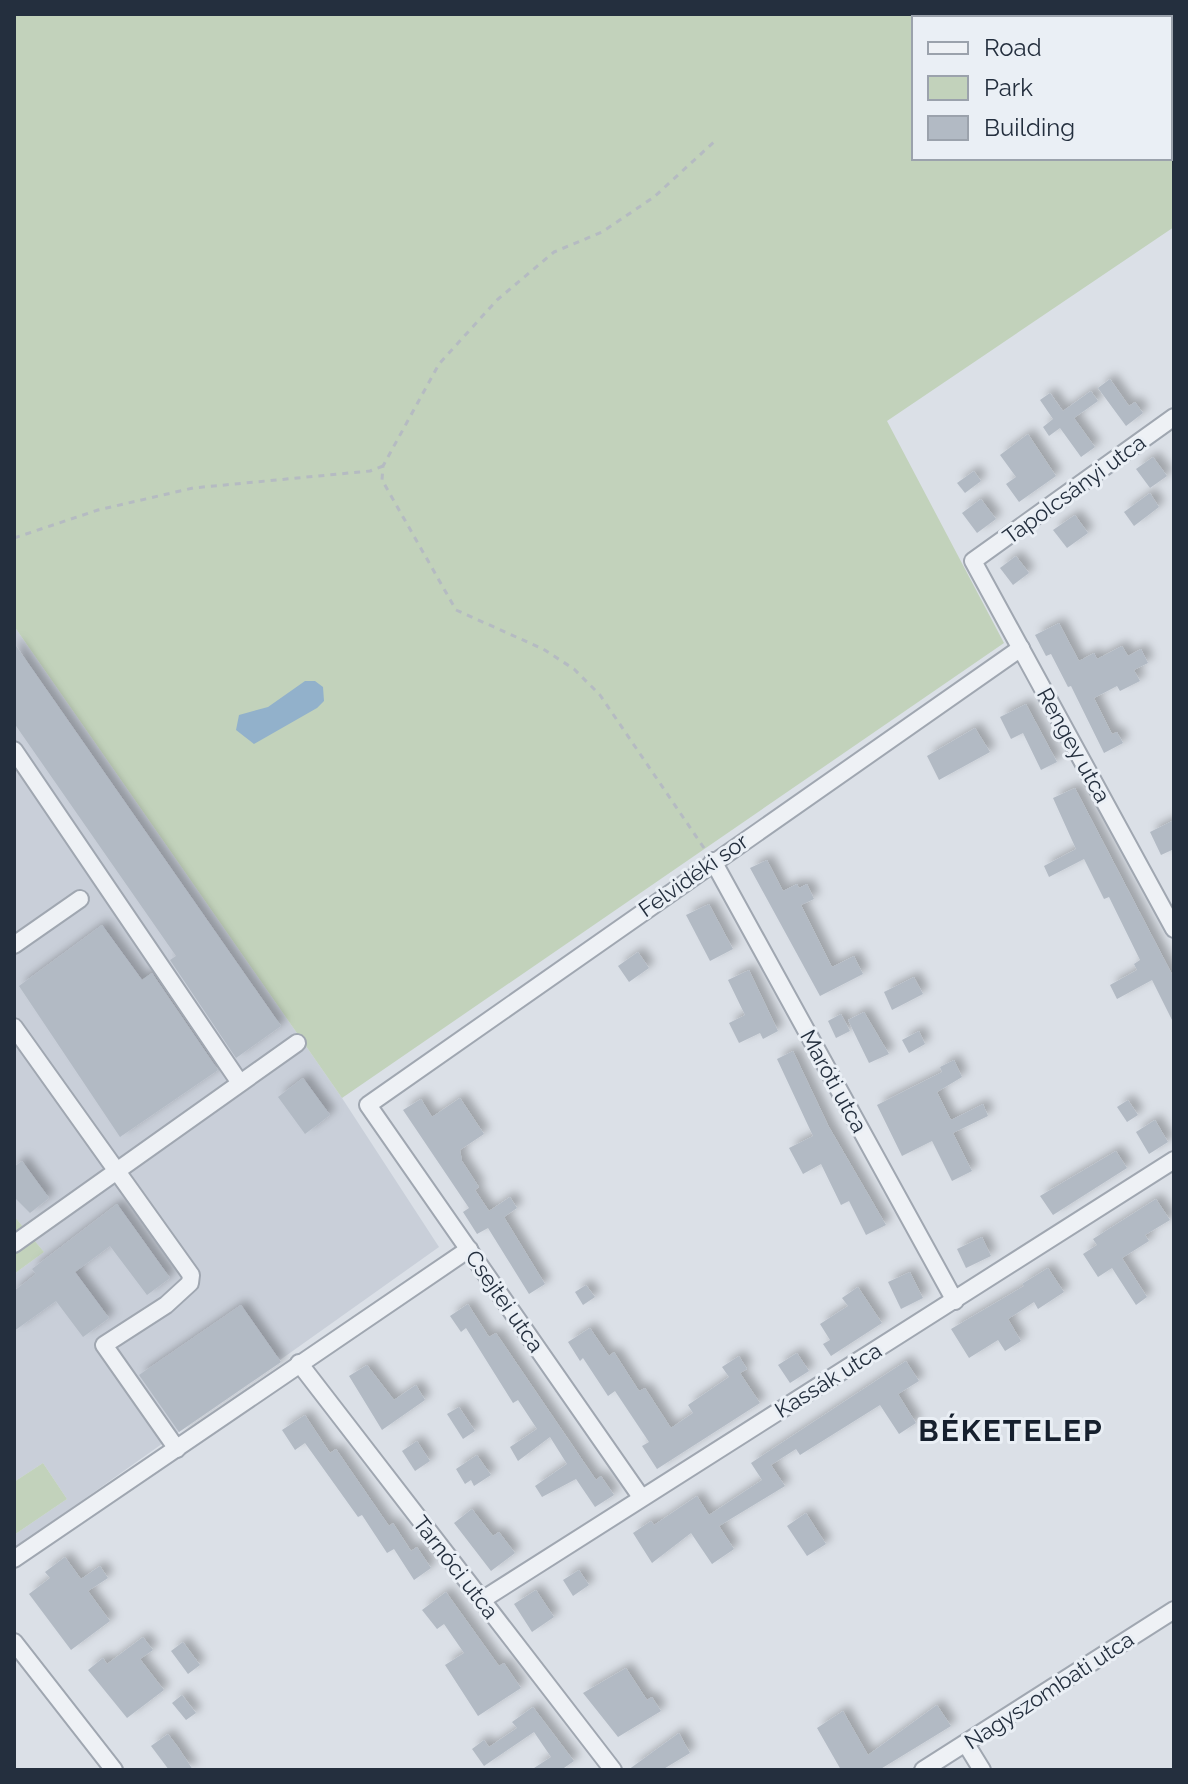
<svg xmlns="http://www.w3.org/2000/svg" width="1188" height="1784" font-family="Raleway,sans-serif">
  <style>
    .built { fill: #c9cfd9 }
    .green { fill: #c2d2bb; fill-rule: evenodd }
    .water { fill: #92b1cb }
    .building { fill: #b2bac4; filter: url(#shadow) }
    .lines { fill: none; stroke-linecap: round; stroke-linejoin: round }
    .minor-casing { stroke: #a0a7b1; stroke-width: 20 }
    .path { stroke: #b5bbc2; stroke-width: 3; stroke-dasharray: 6 6; stroke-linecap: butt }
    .minor { stroke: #eef1f5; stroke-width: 16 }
    .labels { text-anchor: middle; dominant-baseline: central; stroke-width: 6; stroke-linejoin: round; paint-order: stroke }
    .street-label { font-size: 22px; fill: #242f3e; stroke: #eaeff5 }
    .district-label { font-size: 30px; font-weight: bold; letter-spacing: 2px; fill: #16202e; stroke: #eaeff5 }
  </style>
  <defs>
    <filter id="shadow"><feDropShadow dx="6" dy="-6" stdDeviation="4" flood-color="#0004"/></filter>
  </defs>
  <rect width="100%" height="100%" fill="#dbe0e7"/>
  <polygon class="built" points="14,626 342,1098 439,1247 14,1549 14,1535 67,1499 43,1463 14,1482 14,1274 44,1252 14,1216"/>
  <g class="green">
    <path d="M14,14H1174V227L887,421L1004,643L342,1098L14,626ZM914,18H1170V158H914Z"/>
    <polygon points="14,1216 44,1252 14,1274"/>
    <polygon points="43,1463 67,1499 14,1535 14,1482"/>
  </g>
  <polygon class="water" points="305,681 315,681 323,687 324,701 317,708 254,744 236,730 239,715 268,707"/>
  <g class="building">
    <polygon points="1110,379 1129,406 1135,402 1143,413 1126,426 1098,388"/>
    <polygon points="1091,391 1098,401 1074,418 1095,447 1081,457 1060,428 1049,436 1043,427 1053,419 1040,400 1050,393 1063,411"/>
    <polygon points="1028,434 1056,476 1019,502 1006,484 1016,477 1000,455"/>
    <polygon points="1153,457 1167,476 1150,488 1136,469"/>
    <polygon points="974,471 981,481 965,493 957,483"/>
    <polygon points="1150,493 1159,507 1134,526 1124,512"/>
    <polygon points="981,499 996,519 977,533 962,513"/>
    <polygon points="1075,515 1088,533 1067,548 1053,530"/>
    <polygon points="1016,556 1029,573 1013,585 1000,568"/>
    <polygon points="1059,623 1079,661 1094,653 1097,659 1122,646 1128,656 1141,649 1148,663 1134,670 1140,681 1120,691 1117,686 1094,698 1112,734 1117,732 1123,743 1104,753 1071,686 1068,687 1051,654 1046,656 1035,635"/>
    <polygon points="14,643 281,1026 236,1058 170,960 176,956 14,723"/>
    <polygon points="1026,704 1057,762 1041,770 1023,733 1011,739 1000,717"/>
    <polygon points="975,728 990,752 939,780 927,756"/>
    <polygon points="1075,788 1174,978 1174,1024 1152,980 1117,999 1110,985 1137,970 1134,964 1140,960 1109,897 1104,899 1084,859 1049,877 1044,866 1076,849 1053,798"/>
    <polygon points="1174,820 1174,849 1161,855 1150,832"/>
    <polygon points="767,860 783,891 797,884 799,888 807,884 814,899 801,905 832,967 854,956 863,974 820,996 750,868"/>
    <polygon points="709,904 733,949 710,961 686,915"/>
    <polygon points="102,925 142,980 152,973 218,1070 120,1137 19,986"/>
    <polygon points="638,952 649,968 629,982 618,966"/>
    <polygon points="749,970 778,1031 763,1039 760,1033 739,1043 729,1023 745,1015 728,980"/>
    <polygon points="914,977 923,994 892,1010 884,992"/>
    <polygon points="864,1012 889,1054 869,1063 848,1020"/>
    <polygon points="841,1014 850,1031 836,1038 828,1021"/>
    <polygon points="919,1031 925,1044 909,1053 902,1040"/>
    <polygon points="793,1051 829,1127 886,1225 866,1235 849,1201 841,1205 821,1164 803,1174 789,1148 813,1136 777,1059"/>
    <polygon points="954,1060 962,1077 937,1092 951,1120 983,1104 988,1116 953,1133 972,1171 952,1181 932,1141 902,1156 877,1105 942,1072 940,1067"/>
    <polygon points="303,1078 330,1115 305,1134 278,1097"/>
    <polygon points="460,1098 484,1134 460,1150 462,1161 479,1187 475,1190 489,1211 510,1197 517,1208 504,1217 545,1284 529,1294 488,1228 477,1234 463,1212 469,1208 403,1110 421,1099 432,1117"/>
    <polygon points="1128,1100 1138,1115 1127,1122 1117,1107"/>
    <polygon points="1155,1120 1168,1142 1149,1154 1136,1132"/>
    <polygon points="1116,1151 1127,1168 1053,1215 1040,1196"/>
    <polygon points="22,1161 49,1198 30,1213 14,1197 14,1167"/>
    <polygon points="1156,1199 1170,1220 1145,1235 1149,1241 1122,1258 1147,1297 1136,1305 1112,1268 1098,1277 1083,1254 1097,1245 1093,1239"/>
    <polygon points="117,1204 170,1278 147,1295 110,1246 75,1272 109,1318 83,1337 56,1301 14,1331 14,1291 36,1274 32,1269"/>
    <polygon points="982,1237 991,1256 966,1268 957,1249"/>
    <polygon points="1048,1268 1064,1292 1038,1309 1034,1302 1008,1319 1021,1341 1005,1351 998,1340 969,1358 951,1329 1024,1286 1022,1284"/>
    <polygon points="910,1272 923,1298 901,1309 888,1282"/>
    <polygon points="586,1285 595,1297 583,1305 575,1292"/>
    <polygon points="858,1287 882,1323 831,1356 823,1344 830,1340 820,1324 848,1306 842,1298"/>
    <polygon points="468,1304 489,1337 496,1333 596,1480 601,1476 614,1495 595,1507 576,1479 542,1497 535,1486 567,1464 550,1437 518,1461 510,1447 537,1429 518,1400 513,1403 466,1328 461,1332 450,1316"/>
    <polygon points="241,1305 281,1362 179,1432 139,1375"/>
    <polygon points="590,1328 609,1356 614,1352 639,1391 645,1388 671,1428 693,1413 688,1405 729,1377 722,1367 739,1356 747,1369 740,1373 760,1403 657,1469 642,1446 649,1442 615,1391 608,1396 583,1358 580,1361 568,1342"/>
    <polygon points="797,1353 809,1371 790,1383 778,1365"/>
    <polygon points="906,1361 919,1381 898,1394 916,1423 899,1434 880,1405 800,1455 796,1449 771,1465 785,1486 719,1526 734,1549 712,1564 691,1533 652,1563 633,1533 651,1521 654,1525 697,1496 709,1515 762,1480 751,1463"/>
    <polygon points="367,1365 394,1400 416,1385 425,1400 382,1430 349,1376"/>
    <polygon points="459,1407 475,1431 463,1439 447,1414"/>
    <polygon points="305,1415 330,1453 336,1449 389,1526 393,1523 411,1551 417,1547 431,1568 414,1580 394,1549 387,1553 362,1515 358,1517 305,1443 295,1450 282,1430"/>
    <polygon points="417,1441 430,1461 415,1471 402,1451"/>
    <polygon points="477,1455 491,1475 474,1486 471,1480 465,1484 456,1469"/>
    <polygon points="472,1509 493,1536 499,1532 515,1553 491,1571 454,1523"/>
    <polygon points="806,1513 826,1544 807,1556 787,1526"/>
    <polygon points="65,1557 81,1579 100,1566 108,1578 88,1591 110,1621 71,1650 29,1594 50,1578 45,1572"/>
    <polygon points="579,1570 589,1585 573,1596 563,1580"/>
    <polygon points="536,1590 554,1617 532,1632 514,1604"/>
    <polygon points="446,1592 499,1666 504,1663 521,1688 478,1716 445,1665 464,1653 444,1624 437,1629 422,1610"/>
    <polygon points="143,1637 153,1650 140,1659 164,1690 127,1718 88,1670 103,1658 107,1664"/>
    <polygon points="183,1642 200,1665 188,1674 171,1651"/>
    <polygon points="626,1668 647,1700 652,1697 661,1711 618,1737 583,1693"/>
    <polygon points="182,1695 196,1713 186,1720 172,1703"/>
    <polygon points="937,1705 951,1726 879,1770 841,1770 817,1728 843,1711 868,1755"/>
    <polygon points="533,1707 574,1761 561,1770 531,1770 551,1757 534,1732 484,1766 472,1749 484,1740 489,1747 517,1728 512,1722"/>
    <polygon points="679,1733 690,1753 662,1770 628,1770"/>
    <polygon points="168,1734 178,1747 193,1770 169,1770 151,1746"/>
  </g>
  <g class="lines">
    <defs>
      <g id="minor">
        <polyline points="1174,417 973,561 1174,929"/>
        <polyline points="14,750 240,1083"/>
        <polyline points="713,861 955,1301"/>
        <polyline points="14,945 80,899"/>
        <polyline points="14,1027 191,1275 190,1283 166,1305 104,1345 177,1449"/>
        <polyline points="14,1244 297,1043"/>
        <polyline points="299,1363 613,1770"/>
        <polyline points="641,1497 368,1105 1021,648"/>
        <polyline points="14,1559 469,1249"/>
        <polyline points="482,1600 1174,1160"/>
        <polyline points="14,1642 114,1770"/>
        <polyline points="966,1744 982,1770"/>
        <polyline points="923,1770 1174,1610"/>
      </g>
    </defs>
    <use href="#minor" class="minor-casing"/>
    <g class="path">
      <polyline points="14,538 98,510 193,488 370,471 383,466"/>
      <polyline points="704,848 600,695 574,669 543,649 456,610 382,480 383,466 439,364 497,300 554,252 602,232 654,197 715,141"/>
    </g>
    <use href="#minor" class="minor"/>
  </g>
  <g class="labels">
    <g class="street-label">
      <text transform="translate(1074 489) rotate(-36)">Tapolcsányi utca</text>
      <text transform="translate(1074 745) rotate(61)">Rengey utca</text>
      <text transform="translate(693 875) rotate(-35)">Felvidéki sor</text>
      <text transform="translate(834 1081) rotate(61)">Maróti utca</text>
      <text transform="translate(505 1301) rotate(55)">Csejtei utca</text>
      <text transform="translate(828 1380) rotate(-32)">Kassák utca</text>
      <text transform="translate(456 1567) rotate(52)">Tarnóci utca</text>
      <text transform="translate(1049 1690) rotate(-33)">Nagyszombati utca</text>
    </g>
    <g class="district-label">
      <text x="1011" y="1430">BÉKETELEP</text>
    </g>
  </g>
  <rect width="1188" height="1784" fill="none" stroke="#242f3e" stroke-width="32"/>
  <rect x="912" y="16" width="260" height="144" fill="#eaeff5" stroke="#9ba2ac" stroke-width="2"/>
  <rect x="928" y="42" width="40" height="12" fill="#eef1f5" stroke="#9ba2ac" stroke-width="2"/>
  <text x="984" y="56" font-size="24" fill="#242f3e">Road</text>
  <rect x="928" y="76" width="40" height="24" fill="#c2d2bb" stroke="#9ba2ac" stroke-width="2"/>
  <text x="984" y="96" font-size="24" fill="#242f3e">Park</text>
  <rect x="928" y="116" width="40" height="24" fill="#b2bac4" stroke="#9ba2ac" stroke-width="2"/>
  <text x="984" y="136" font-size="24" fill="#242f3e">Building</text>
</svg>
